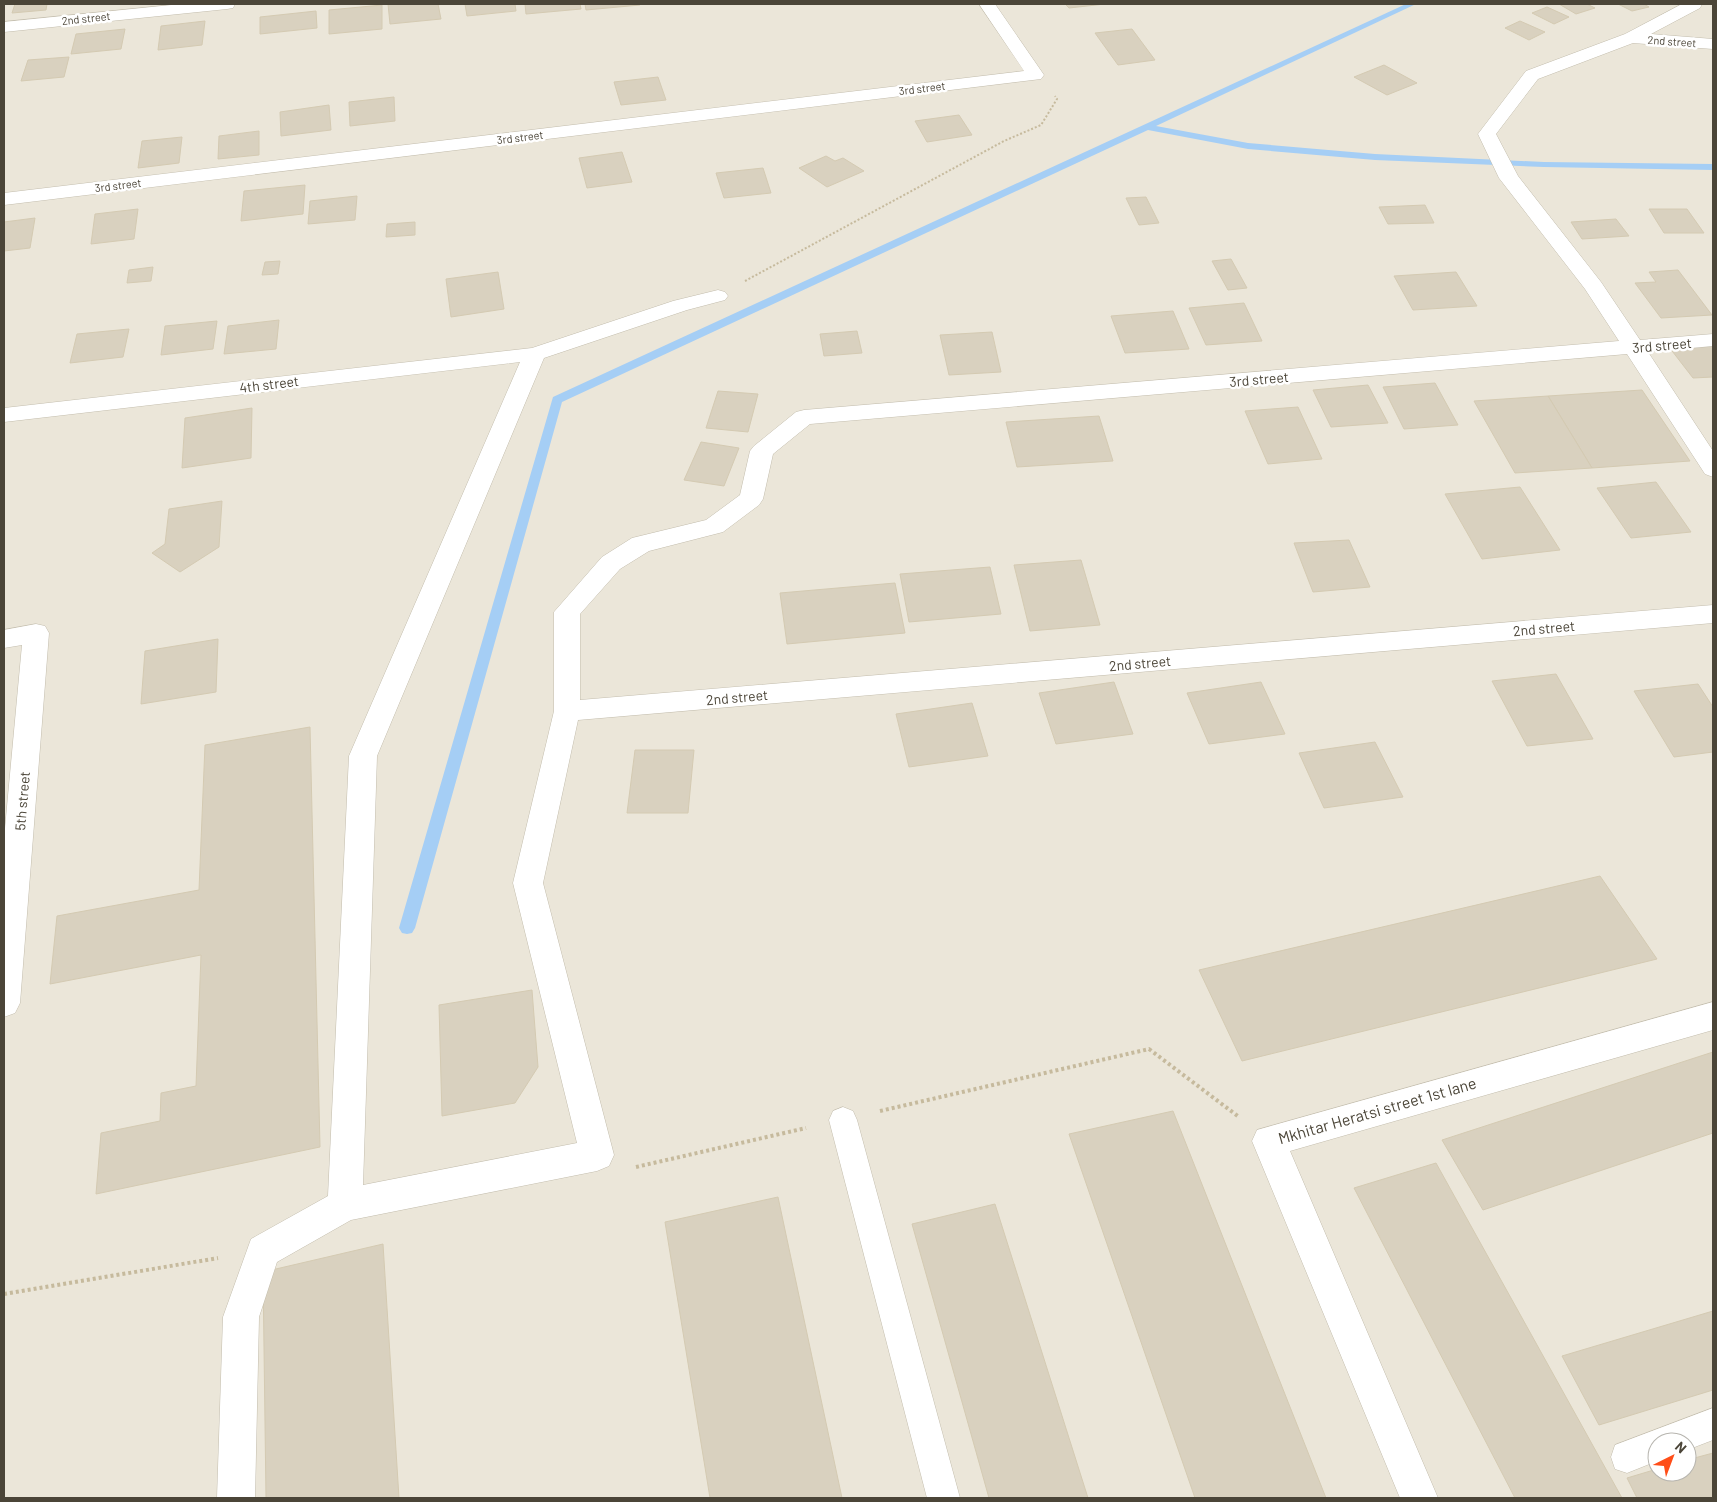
<svg xmlns="http://www.w3.org/2000/svg" width="1717" height="1502" font-family="Barlow,sans-serif">
  <style>
    .residential { fill: #ebe6d9; fill-rule: evenodd }
    .lines { fill: none; stroke-linecap: round; stroke-linejoin: round }
    .stream { fill: #a5cef5; fill-rule: evenodd }
    .building { fill: #d9d1bf; stroke: #d4cab2 }
    .service-casing { stroke: #c3bdad; stroke-width: 1 }
    .minor-casing { stroke: #c3bdad; stroke-width: 1 }
    .path-far1 { stroke: #c6ba9d; stroke-width: 2; stroke-dasharray: 2 2; stroke-linecap: butt }
    .path { stroke: #c6ba9d; stroke-width: 4; stroke-dasharray: 3 3; stroke-linecap: butt }
    .service { fill: #fff; fill-rule: evenodd }
    .minor { fill: #fff; fill-rule: evenodd }
    .labels { text-anchor: middle; dominant-baseline: central; stroke-width: 5; stroke-linejoin: round; paint-order: stroke }
    .far-street-label { font-size: 11px; fill: #4b4538; stroke: #fff }
    .street-label { font-size: 14px; fill: #4b4538; stroke: #fff }
    .near-street-label { font-size: 16px; fill: #4b4538; stroke: #fff }
  </style>
  <rect width="100%" height="100%" fill="#f6f4eb"/>
  <path class="residential" d="M4,4H1713V1498H4ZM1657,1442H1687V1472H1657Z"/>
  <g class="lines">
    <polygon class="stream" points="1406,4 1416,4 1156,126 1248,143 1375,154 1544,162 1713,164 1713,170 1544,167 1375,160 1248,149 1148,130 562,402 415,928 412,933 407,934 402,933 399,928 553,397"/>
  </g>
  <g class="building">
    <polygon points="15,4 47,4 46,10 12,13"/>
    <polygon points="388,4 438,4 441,19 390,24"/>
    <polygon points="465,4 515,4 516,11 467,16"/>
    <polygon points="525,4 580,4 581,9 526,14"/>
    <polygon points="585,4 640,4 640,5 586,10"/>
    <polygon points="1065,4 1105,4 1069,8"/>
    <polygon points="1559,4 1587,4 1595,8 1576,14"/>
    <polygon points="1618,4 1644,4 1649,7 1632,11"/>
    <polygon points="382,5 382,29 329,34 329,10"/>
    <polygon points="1547,7 1569,17 1554,24 1532,13"/>
    <polygon points="316,11 317,28 260,34 260,17"/>
    <polygon points="205,21 202,45 158,50 161,26"/>
    <polygon points="1520,21 1545,32 1529,40 1505,28"/>
    <polygon points="125,29 121,49 71,54 76,34"/>
    <polygon points="1132,29 1155,60 1118,65 1095,33"/>
    <polygon points="69,57 64,77 21,81 28,60"/>
    <polygon points="1384,65 1417,83 1387,95 1354,77"/>
    <polygon points="658,77 666,100 621,105 614,82"/>
    <polygon points="394,97 395,121 350,126 349,102"/>
    <polygon points="329,105 331,130 281,136 280,112"/>
    <polygon points="959,115 972,135 927,142 915,121"/>
    <polygon points="259,131 259,155 218,159 219,136"/>
    <polygon points="182,137 179,163 138,168 142,141"/>
    <polygon points="622,152 632,182 587,188 579,158"/>
    <polygon points="826,156 835,161 843,158 864,171 827,187 799,168"/>
    <polygon points="763,168 771,193 724,198 716,173"/>
    <polygon points="305,185 303,214 241,221 244,191"/>
    <polygon points="357,196 355,220 308,224 310,201"/>
    <polygon points="1146,197 1159,223 1139,225 1126,198"/>
    <polygon points="1425,205 1434,223 1388,224 1379,207"/>
    <polygon points="138,209 134,239 91,244 95,214"/>
    <polygon points="1649,209 1687,209 1704,233 1664,233"/>
    <polygon points="35,218 30,248 4,251 4,222"/>
    <polygon points="1616,219 1629,236 1582,239 1571,222"/>
    <polygon points="415,222 415,235 386,237 387,224"/>
    <polygon points="1231,259 1247,288 1228,290 1212,261"/>
    <polygon points="280,261 278,274 262,275 265,262"/>
    <polygon points="153,267 151,281 127,283 129,270"/>
    <polygon points="1678,270 1712,315 1661,318 1635,283 1656,282 1649,272"/>
    <polygon points="498,272 504,309 451,317 446,279"/>
    <polygon points="1456,272 1477,306 1413,310 1394,276"/>
    <polygon points="1244,303 1262,341 1206,345 1189,308"/>
    <polygon points="1173,311 1189,349 1125,353 1111,316"/>
    <polygon points="279,320 276,349 224,354 228,326"/>
    <polygon points="217,321 213,349 161,355 165,326"/>
    <polygon points="129,329 123,357 70,363 77,334"/>
    <polygon points="857,331 862,353 824,356 820,334"/>
    <polygon points="992,332 1001,372 949,375 940,335"/>
    <polygon points="1713,343 1713,377 1693,378 1669,347"/>
    <polygon points="1435,383 1458,425 1404,429 1383,387"/>
    <polygon points="1368,385 1388,423 1331,427 1313,390"/>
    <polygon points="1642,390 1690,461 1592,468 1548,396"/>
    <polygon points="718,391 758,394 748,432 706,428"/>
    <polygon points="1548,396 1592,468 1515,473 1474,401"/>
    <polygon points="1298,407 1322,459 1268,464 1245,411"/>
    <polygon points="252,408 251,458 182,468 185,418"/>
    <polygon points="1099,416 1113,461 1017,467 1006,422"/>
    <polygon points="701,442 739,448 724,486 684,480"/>
    <polygon points="1656,482 1691,532 1631,538 1597,488"/>
    <polygon points="1520,487 1560,550 1482,559 1445,494"/>
    <polygon points="222,501 219,547 180,572 152,553 165,544 169,509"/>
    <polygon points="1349,540 1370,587 1313,592 1294,543"/>
    <polygon points="1081,560 1100,625 1030,631 1014,565"/>
    <polygon points="990,567 1001,614 909,622 900,574"/>
    <polygon points="895,583 905,633 787,644 780,593"/>
    <polygon points="218,639 216,692 141,704 145,651"/>
    <polygon points="1556,674 1593,739 1527,746 1492,681"/>
    <polygon points="1114,682 1133,734 1056,744 1039,693"/>
    <polygon points="1261,682 1285,734 1209,744 1187,693"/>
    <polygon points="1698,684 1713,707 1713,752 1674,757 1634,691"/>
    <polygon points="972,703 988,756 909,767 896,714"/>
    <polygon points="310,727 320,1147 96,1194 101,1133 160,1121 161,1093 196,1086 201,955 50,984 57,916 199,890 205,745"/>
    <polygon points="1375,742 1403,797 1324,808 1299,753"/>
    <polygon points="635,750 694,750 688,813 627,813"/>
    <polygon points="1600,876 1657,959 1242,1061 1199,970"/>
    <polygon points="532,990 538,1067 515,1103 442,1116 439,1005"/>
    <polygon points="1713,1052 1713,1133 1483,1210 1442,1140"/>
    <polygon points="1173,1111 1326,1498 1195,1498 1069,1134"/>
    <polygon points="1436,1163 1622,1498 1515,1498 1354,1188"/>
    <polygon points="778,1197 842,1498 710,1498 665,1222"/>
    <polygon points="995,1204 1088,1498 989,1498 912,1224"/>
    <polygon points="383,1244 399,1498 266,1498 263,1272"/>
    <polygon points="1713,1311 1713,1390 1599,1425 1562,1356"/>
    <polygon points="1713,1453 1713,1498 1637,1498 1627,1478 1657,1469 1657,1472 1687,1472 1687,1460"/>
  </g>
  <g class="lines">
    <defs>
      <g id="service">
        <polygon points="843,1107 853,1111 857,1120 960,1498 927,1498 829,1120 833,1111"/>
        <polygon points="1713,1408 1713,1440 1687,1450 1687,1442 1657,1442 1657,1461 1627,1473 1615,1469 1611,1457 1615,1445"/>
      </g>
      <g id="minor">
        <polygon points="181,4 235,4 233,8 227,9 4,32 4,22"/>
        <polygon points="979,4 995,4 1044,75 1041,79 4,205 4,193 1024,71"/>
        <polygon points="1682,4 1702,4 1700,8 1651,34 1713,39 1713,49 1633,43 1538,79 1496,134 1518,176 1601,282 1640,340 1713,334 1713,346 1648,352 1713,451 1713,477 1705,474 1627,354 810,424 773,454 763,499 759,505 723,532 649,551 620,569 580,614 580,700 1713,605 1713,623 578,720 543,883 614,1155 609,1166 597,1171 351,1220 277,1262 259,1317 255,1498 217,1498 223,1317 251,1239 328,1196 349,756 520,362 4,422 4,408 532,348 673,301 718,290 725,292 728,296 725,300 687,310 544,358 377,756 363,1185 577,1143 513,883 554,711 554,612 602,557 632,538 706,520 740,495 750,451 754,446 796,412 804,410 1619,341 1585,289 1499,178 1478,134 1526,71 1625,34"/>
        <polygon points="36,624 45,626 49,633 20,1003 15,1013 4,1017 4,839 22,645 4,648 4,630"/>
        <polygon points="1713,1002 1713,1030 1290,1151 1438,1498 1400,1498 1252,1141 1257,1130"/>
      </g>
    </defs>
    <use href="#service" class="service-casing"/>
    <use href="#minor" class="minor-casing"/>
    <polyline class="path-far1" points="745,281 1004,141 1041,125 1057,99 1055,96"/>
    <g class="path">
      <polyline points="880,1111 1149,1049 1239,1117"/>
      <polyline points="636,1167 806,1128"/>
      <polyline points="4,1294 218,1258"/>
    </g>
    <use href="#service" class="service"/>
    <use href="#minor" class="minor"/>
  </g>
  <g class="labels">
    <g class="far-street-label">
      <text transform="translate(86 18) rotate(-6)">2nd street</text>
      <text transform="translate(1672 41) rotate(4)">2nd street</text>
      <text transform="translate(922 88) rotate(-7)">3rd street</text>
      <text transform="translate(520 137) rotate(-7)">3rd street</text>
      <text transform="translate(118 185) rotate(-7)">3rd street</text>
    </g>
    <g class="street-label">
      <text transform="translate(1662 345) rotate(-5)">3rd street</text>
      <text transform="translate(1259 379) rotate(-5)">3rd street</text>
      <text transform="translate(269 384) rotate(-7)">4th street</text>
      <text transform="translate(1544 628) rotate(-5)">2nd street</text>
      <text transform="translate(1140 663) rotate(-5)">2nd street</text>
      <text transform="translate(737 697) rotate(-5)">2nd street</text>
      <text transform="translate(22 801) rotate(-85)">5th street</text>
    </g>
    <g class="near-street-label">
      <text transform="translate(1377 1110) rotate(-16)">Mkhitar Heratsi street 1st lane</text>
    </g>
  </g>
  <rect width="1717" height="1502" fill="none" stroke="#4b4538" stroke-width="10"/>
  <g transform="translate(1672 1457) rotate(42)"><circle r="24" fill="#ffffff" stroke="#b7b5af"/>
  <path d="M0-4L9 19L0 12L-9 19Z" fill="#ff4e19"/>
  <text y="-8" font-size="14" font-weight="bold" text-anchor="middle" fill="#4b4538">N</text>
  </g>
</svg>
